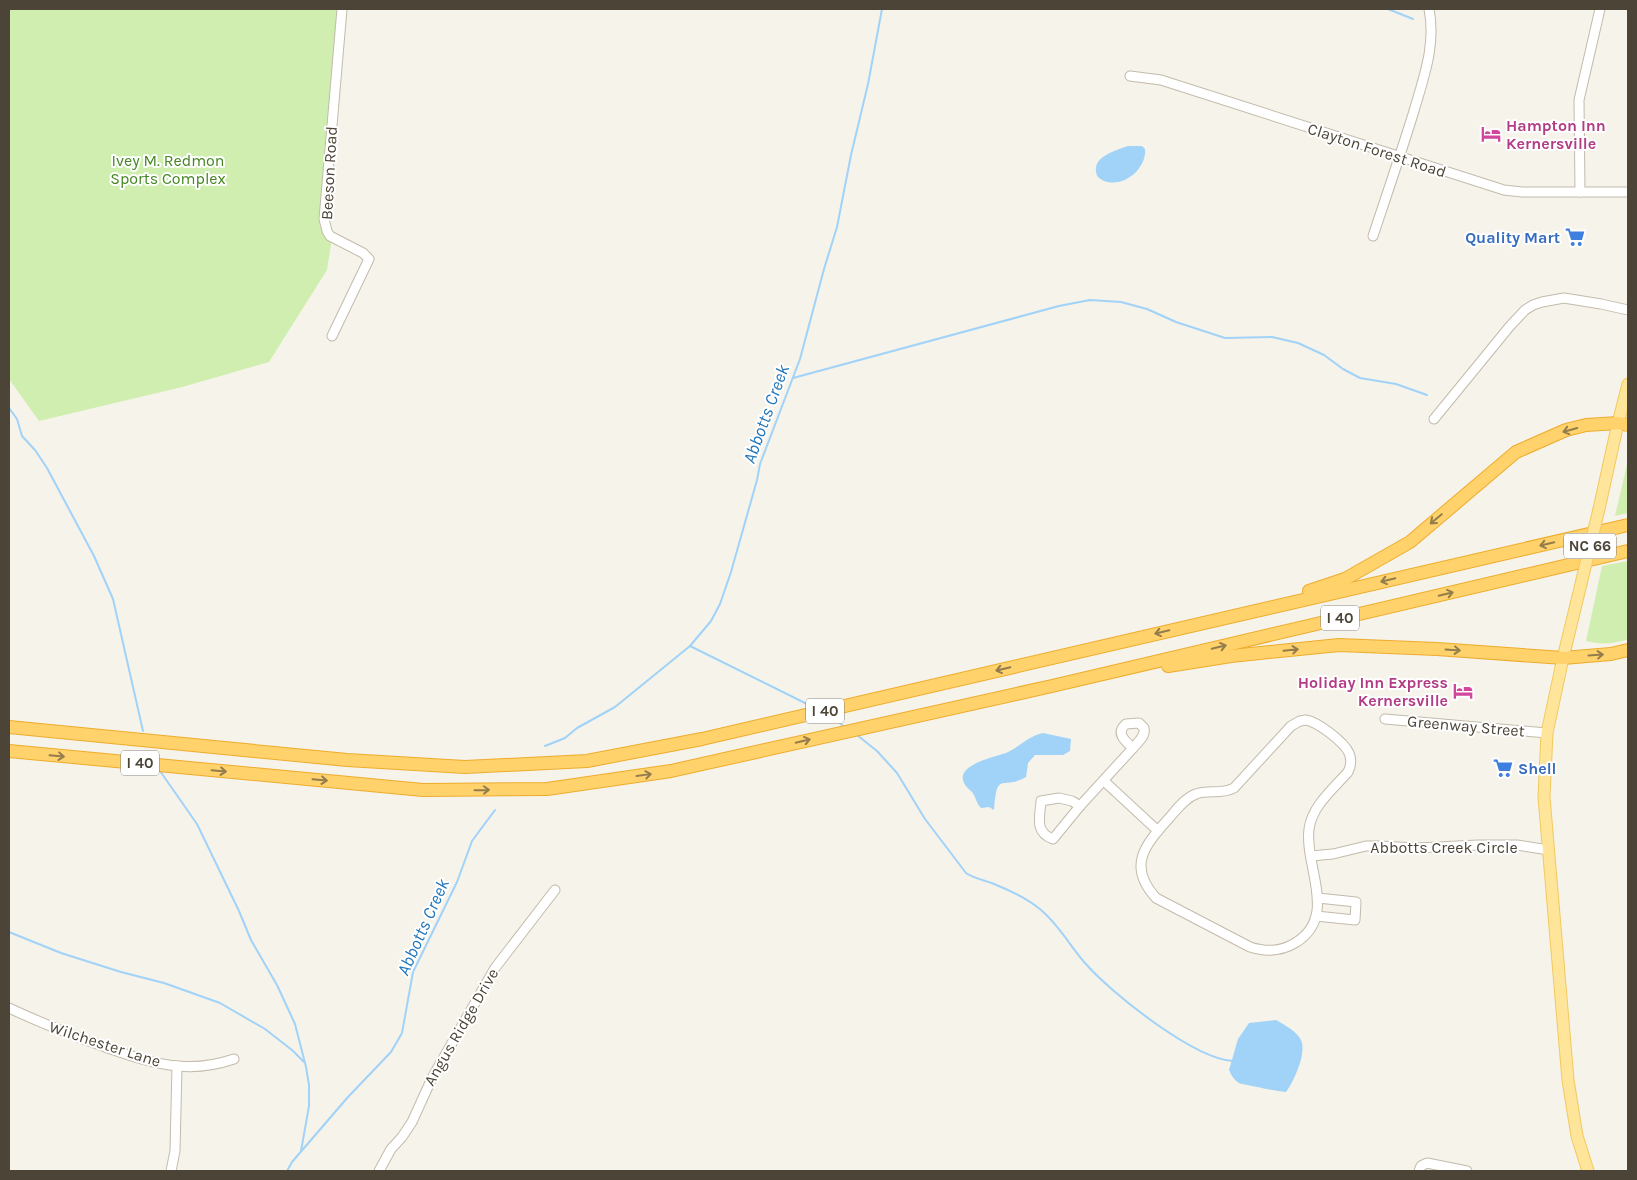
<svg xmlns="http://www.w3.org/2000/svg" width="1637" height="1180" font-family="Karla,sans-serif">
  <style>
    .green { fill: #d0eeaf }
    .water { fill: #a1d2f8 }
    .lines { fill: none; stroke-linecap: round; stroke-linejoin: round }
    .stream { stroke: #a1d2f8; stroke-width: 2 }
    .minor-casing { stroke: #c3bbab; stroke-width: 11 }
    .major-casing { stroke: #f1c95e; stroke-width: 13 }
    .highway-casing { stroke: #eeac2c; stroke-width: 14 }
    .minor { stroke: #fff; stroke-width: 9 }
    .major { stroke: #ffe59a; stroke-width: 11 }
    .highway { stroke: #ffd26c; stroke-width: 12 }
    .major-bridge-casing { stroke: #f1c95e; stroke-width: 13; stroke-linecap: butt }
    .major-bridge { stroke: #ffe59a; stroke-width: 11 }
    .oneway { stroke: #947d4c }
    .labels { text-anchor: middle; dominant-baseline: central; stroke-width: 4; stroke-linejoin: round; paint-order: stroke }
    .shield { fill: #fff; stroke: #827c73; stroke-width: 1 }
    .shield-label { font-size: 15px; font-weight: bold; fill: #4c4437 }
    .hotel-label { font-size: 16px; font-weight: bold; fill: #b23c85; stroke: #fff; text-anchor: start }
    .street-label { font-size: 16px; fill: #4c4437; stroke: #fff }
    .park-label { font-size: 16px; fill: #458522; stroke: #fff }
    .shop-label { font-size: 16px; font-weight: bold; fill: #366cbe; stroke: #fff; text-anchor: end }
    .water-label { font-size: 18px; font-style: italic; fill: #2277bc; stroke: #fff }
  </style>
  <rect width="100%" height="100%" fill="#f6f3ea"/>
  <g class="green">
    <polygon points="9,9 342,9 324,219 332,238 327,270 269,362 182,387 39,421 9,379"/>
    <polygon points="1628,460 1628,513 1615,516"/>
    <path d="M1628,561V639C1614,644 1600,645 1586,641L1602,566Z"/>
  </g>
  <g class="water">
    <path d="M1128,146H1142L1145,149C1147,169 1122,190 1102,180C1098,178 1096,175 1096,171C1094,156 1117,150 1128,146Z"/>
    <path d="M1043,733L1071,739L1070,751L1063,755H1035L1028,763L1026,777C1002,791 997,769 994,810L989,807L981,808C976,803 976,797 972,792C969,789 966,787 964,783C955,765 994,757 1006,753C1019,747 1029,736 1043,733Z"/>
    <path d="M1276,1020C1285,1025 1296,1031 1301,1040C1307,1053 1294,1081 1286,1092C1281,1092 1241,1084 1239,1083C1234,1080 1231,1075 1229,1070L1238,1039L1249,1023Z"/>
  </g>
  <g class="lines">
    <g class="stream">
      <polyline points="1388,9 1413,19"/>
      <polyline points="793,378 1059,306 1090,300 1121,302 1147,309 1176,322 1225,338 1272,337 1298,343 1324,355 1343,369 1360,378 1396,384 1427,395"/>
      <polyline points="9,408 17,419 22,436 35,450 47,468 94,556 113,599 143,731"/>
      <polyline points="690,646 813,707"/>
      <polyline points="828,715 845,727"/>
      <path d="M857,735L877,751L897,773L925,819L966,873C975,879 984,880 994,884C1009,890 1028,899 1041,910C1059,925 1070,946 1085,963C1111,993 1194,1059 1233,1061"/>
      <polyline points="545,746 565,738 577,728 615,707 690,646 711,621 720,604 731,572 757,480 760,464 800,359 824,269 837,227 851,155 868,84 882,9"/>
      <polyline points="160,771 197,824 239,911 251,940 277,985 295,1024 306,1067 309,1085 309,1106 301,1151"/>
      <polyline points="9,932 61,953 121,972 164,983 220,1003 265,1029 292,1050 305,1063"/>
      <polyline points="287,1171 292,1162 348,1097 391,1052 402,1033 413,972 457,882 472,841 495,810"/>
    </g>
    <defs>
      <g id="minor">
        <polyline points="1130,76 1161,80 1504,190 1522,192 1628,192"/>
        <polyline points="1580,192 1579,100 1600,9"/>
        <path d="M1373,236C1387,194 1401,153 1414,111C1424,76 1436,45 1429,9"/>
        <polyline points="332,336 369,259 363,253 330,236 327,231 324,219 342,9"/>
        <polyline points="1434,419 1510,326 1525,310 1533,305 1542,302 1564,298 1601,304 1628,310"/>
        <polyline points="1385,719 1547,733"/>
        <path d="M1306,720C1318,722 1344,742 1349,753C1352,760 1351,766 1348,772C1333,789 1312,806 1309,829C1304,866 1339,917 1295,943C1280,952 1266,952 1250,947L1156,898C1126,865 1146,844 1170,817C1177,809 1185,798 1196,794C1208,789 1221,795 1234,788L1291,726L1300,721Z"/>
        <path d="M1139,723L1144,728C1146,736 1138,742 1133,748C1125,741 1115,733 1126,724Z"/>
        <polyline points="1104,781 1158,831"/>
        <path d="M1059,798L1072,801L1080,806L1053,839C1034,832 1040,817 1041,801Z"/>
        <polyline points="1080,806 1133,748"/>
        <polyline points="1311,856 1333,854 1366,846 1380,846 1417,848 1478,845 1517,845 1549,850"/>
        <polyline points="1316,916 1355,920 1356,902 1318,898"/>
        <path d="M9,1008C41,1023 74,1036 108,1048C131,1056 154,1064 178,1066C197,1068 216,1065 234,1059"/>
        <polyline points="171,1171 175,1151 177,1066"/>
        <polyline points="379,1171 391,1149 402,1137 412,1122 432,1078 495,968 555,890"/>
        <polyline points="1419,1171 1421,1166 1427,1163 1467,1171"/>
      </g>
      <g id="major">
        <polyline points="1599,509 1618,423 1628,384"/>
        <polyline points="1581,584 1563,658 1547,733 1544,797 1568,1080 1577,1136 1588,1171"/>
      </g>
      <g id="highway">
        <polyline points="1309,591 1345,579 1410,542 1516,452 1566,430 1586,425 1618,423 1628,425"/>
        <polyline points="1168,666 1231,656 1339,645 1437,649 1563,658 1611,654 1628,650"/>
        <polyline points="9,727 347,760 465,767 587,761 702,739 1628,525"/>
        <polyline points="9,751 423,790 547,789 671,771 1052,686 1628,551"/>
      </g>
    </defs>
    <use href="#minor" class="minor-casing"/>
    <use href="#major" class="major-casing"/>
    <use href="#highway" class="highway-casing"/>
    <use href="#minor" class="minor"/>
    <use href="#major" class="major"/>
    <use href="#highway" class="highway"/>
    <defs>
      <polyline id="major-bridge" points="1581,584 1599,509"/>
    </defs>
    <use href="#major-bridge" class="major-bridge-casing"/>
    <use href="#major-bridge" class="major-bridge"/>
  </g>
  <defs><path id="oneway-shaft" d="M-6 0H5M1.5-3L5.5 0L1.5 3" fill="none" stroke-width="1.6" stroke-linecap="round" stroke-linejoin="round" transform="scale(1.25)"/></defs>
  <g class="oneway">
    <use href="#oneway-shaft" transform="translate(1570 430) rotate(164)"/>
    <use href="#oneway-shaft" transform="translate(1436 519) rotate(140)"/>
    <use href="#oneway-shaft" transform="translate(1547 544) rotate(167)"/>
    <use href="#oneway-shaft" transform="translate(1388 580) rotate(167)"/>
    <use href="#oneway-shaft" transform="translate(1446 594) rotate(-13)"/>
    <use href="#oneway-shaft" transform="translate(1162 632) rotate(167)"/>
    <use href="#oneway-shaft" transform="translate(1219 647) rotate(-13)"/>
    <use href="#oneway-shaft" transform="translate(1291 650) rotate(-6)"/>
    <use href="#oneway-shaft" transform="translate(1453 650) rotate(4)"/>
    <use href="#oneway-shaft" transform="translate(1596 655) rotate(-4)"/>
    <use href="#oneway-shaft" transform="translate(1003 669) rotate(167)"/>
    <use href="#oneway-shaft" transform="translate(803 741) rotate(-13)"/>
    <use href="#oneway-shaft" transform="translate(57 756) rotate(5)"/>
    <use href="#oneway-shaft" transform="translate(219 771) rotate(5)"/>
    <use href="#oneway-shaft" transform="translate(644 775) rotate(-8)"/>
    <use href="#oneway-shaft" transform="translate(320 780) rotate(5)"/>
    <use href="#oneway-shaft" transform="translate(482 790) rotate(-1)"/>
  </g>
  <defs>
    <symbol id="hotel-bare" viewBox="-9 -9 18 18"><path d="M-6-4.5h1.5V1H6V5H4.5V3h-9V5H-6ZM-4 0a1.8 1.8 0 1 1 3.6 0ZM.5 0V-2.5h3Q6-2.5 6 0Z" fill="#d1479c" stroke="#fff" stroke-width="2.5" paint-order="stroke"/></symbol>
    <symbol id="supermarket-bare" viewBox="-9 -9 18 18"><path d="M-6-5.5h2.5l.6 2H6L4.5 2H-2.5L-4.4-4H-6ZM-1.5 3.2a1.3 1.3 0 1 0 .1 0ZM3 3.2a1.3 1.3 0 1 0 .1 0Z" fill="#3f7fe0" stroke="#fff" stroke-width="2.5" paint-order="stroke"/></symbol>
  </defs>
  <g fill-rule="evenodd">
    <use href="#hotel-bare" x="1477" y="120" width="28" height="28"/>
    <use href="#supermarket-bare" x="1561" y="223" width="28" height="28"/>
    <use href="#hotel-bare" x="1449" y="677" width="28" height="28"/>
    <use href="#supermarket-bare" x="1489" y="754" width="28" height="28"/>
  </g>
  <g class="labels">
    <g class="shield">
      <rect x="1564" y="533.5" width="52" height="25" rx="4"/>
      <rect x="1321" y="605.5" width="38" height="25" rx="4"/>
      <rect x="806" y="698.5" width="38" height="25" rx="4"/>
      <rect x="121" y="750.5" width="38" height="25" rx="4"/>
    </g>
    <g class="shield-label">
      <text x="1590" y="546">NC 66</text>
      <text x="1340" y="618">I 40</text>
      <text x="825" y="711">I 40</text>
      <text x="140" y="763">I 40</text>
    </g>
    <g class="hotel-label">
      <text x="1506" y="125">Hampton Inn<tspan x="1506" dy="18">Kernersville</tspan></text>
      <text x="1448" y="682" text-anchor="end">Holiday Inn Express<tspan x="1448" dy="18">Kernersville</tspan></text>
    </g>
    <g class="street-label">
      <text transform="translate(1377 150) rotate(18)">Clayton Forest Road</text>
      <text transform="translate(329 173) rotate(-87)">Beeson Road</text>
      <text transform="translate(1466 726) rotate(5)">Greenway Street</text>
      <text x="1444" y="847">Abbotts Creek Circle</text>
      <text transform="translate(461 1027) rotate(-60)">Angus Ridge Drive</text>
      <text transform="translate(105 1044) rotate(18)">Wilchester Lane</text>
    </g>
    <g class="park-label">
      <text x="168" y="160">Ivey M. Redmon<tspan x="168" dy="18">Sports Complex</tspan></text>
    </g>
    <g class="shop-label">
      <text x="1560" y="237">Quality Mart</text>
      <text x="1518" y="768" text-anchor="start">Shell</text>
    </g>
    <g class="water-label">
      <text transform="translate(766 414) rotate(-70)">Abbotts Creek</text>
      <text transform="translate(423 927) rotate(-66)">Abbotts Creek</text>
    </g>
  </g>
  <rect width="1637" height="1180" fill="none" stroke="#4c4437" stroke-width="20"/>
</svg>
